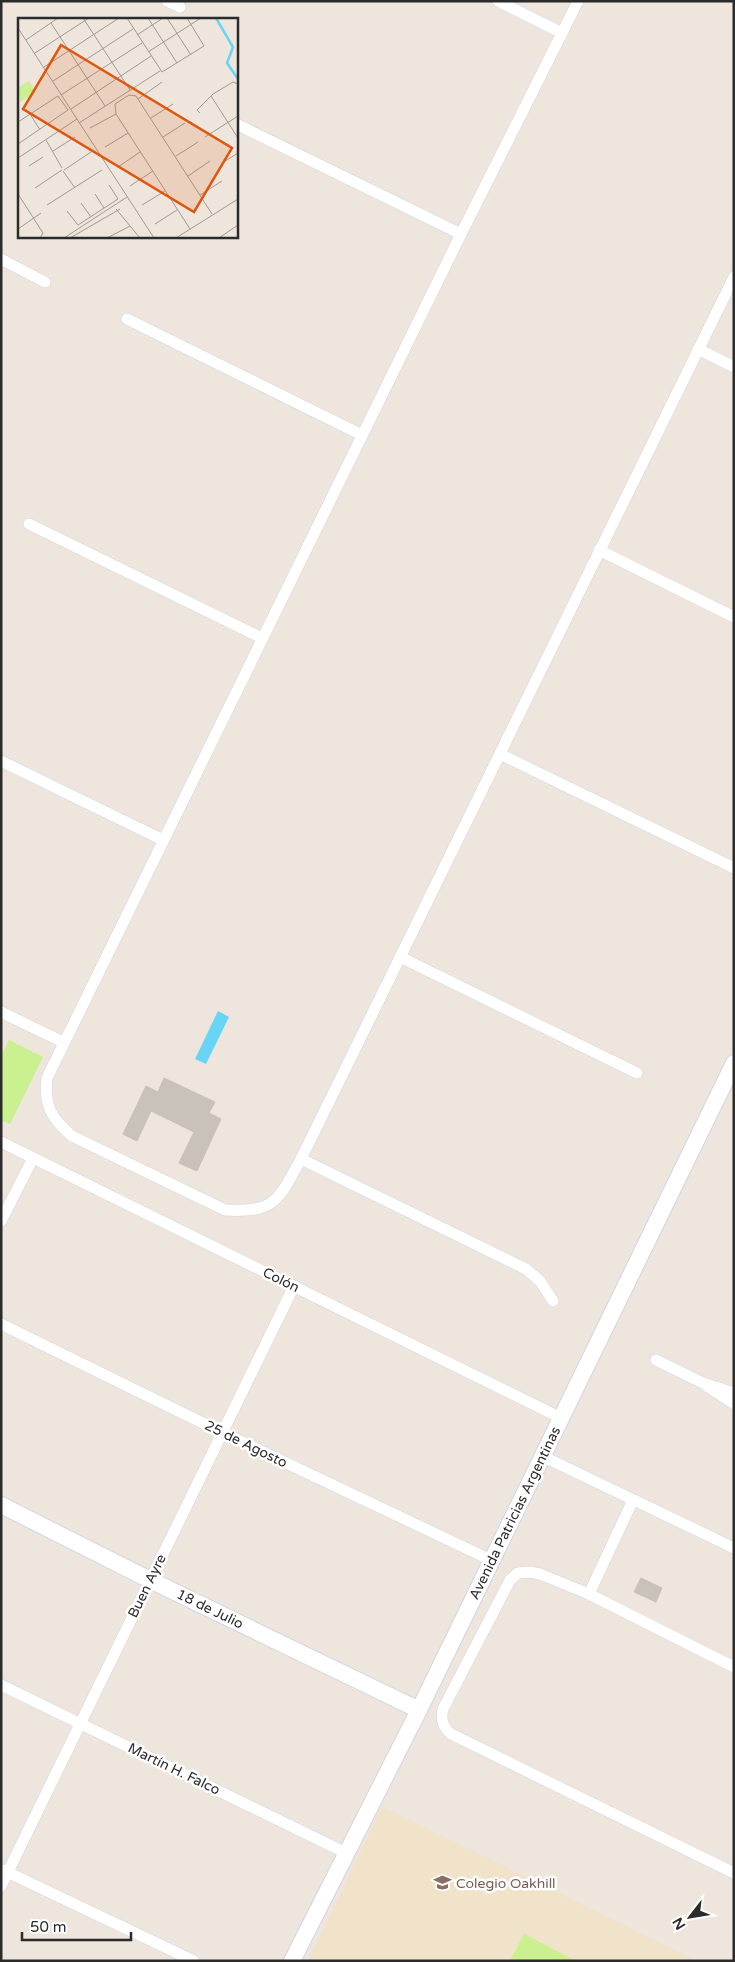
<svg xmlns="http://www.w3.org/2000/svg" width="735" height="1962" font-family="'Varela Round',sans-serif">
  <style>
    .education { fill: #f0e3ca }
    .pitch { fill: #caf08f }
    .water { fill: #68d5f7 }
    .building { fill: #c9c2bb; stroke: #c9c1b5 }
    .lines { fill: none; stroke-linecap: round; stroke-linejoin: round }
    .street-casing { stroke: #d1d5e5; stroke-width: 12 }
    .secondary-casing { stroke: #d1d5e5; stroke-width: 18 }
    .street { stroke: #fff; stroke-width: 11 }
    .secondary { stroke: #fff; stroke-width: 16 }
    .labels { text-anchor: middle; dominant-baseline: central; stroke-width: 5; stroke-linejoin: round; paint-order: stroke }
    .street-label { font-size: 14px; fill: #2b2b2b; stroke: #fff }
    .education-label { font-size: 14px; fill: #785e54; stroke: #fff; text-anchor: start }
    .inset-river { fill: none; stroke: #68d5f7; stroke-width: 2.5 }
    .inset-road { fill: none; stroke: #a09b95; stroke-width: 1 }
    .view { fill: #df570e; fill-opacity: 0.15; stroke: #df570e; stroke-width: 2.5 }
    .inset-edge { fill: none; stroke: #2b2b2b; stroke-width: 2.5 }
  </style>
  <rect width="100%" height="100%" fill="#eee5dc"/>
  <polygon class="education" points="382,1806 697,1961 308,1961"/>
  <g class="pitch">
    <polygon points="9,1040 43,1057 10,1124 1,1120 1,1057"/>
    <polygon points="524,1934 576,1961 510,1961"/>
  </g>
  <polygon class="water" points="218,1011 229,1017 206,1064 195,1059"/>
  <g class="building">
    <polygon points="164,1078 215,1102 209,1113 221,1119 197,1171 179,1163 194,1132 151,1111 137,1141 123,1134 146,1086 158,1092"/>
    <polygon points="641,1578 662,1588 656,1602 634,1592"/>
  </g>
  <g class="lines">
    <defs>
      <g id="street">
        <polyline points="167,1 180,7"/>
        <polyline points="498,1 562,33"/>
        <path d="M578,1L461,234L47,1078C44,1106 51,1118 72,1136L225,1210C276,1213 278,1200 301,1159L734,277"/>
        <polyline points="236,124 461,234"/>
        <polyline points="1,259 45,282"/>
        <polyline points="127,319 362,435"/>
        <polyline points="698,349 734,367"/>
        <polyline points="29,524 262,638"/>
        <polyline points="599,550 734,617"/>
        <polyline points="500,754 734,868"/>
        <polyline points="1,761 163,840"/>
        <polyline points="400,957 637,1073"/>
        <polyline points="1,1012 63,1042"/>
        <polyline points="1,1142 561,1418"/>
        <polyline points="301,1159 526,1269 540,1281 553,1301"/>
        <polyline points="1,1221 33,1158"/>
        <polyline points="1,1324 223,1433 493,1561"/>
        <polyline points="656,1360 703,1383 734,1393"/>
        <polyline points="708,1387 734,1404"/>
        <polyline points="542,1456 734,1548"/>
        <polyline points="589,1594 633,1500"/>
        <path d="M734,1667L589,1594L540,1574L530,1572L518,1573L510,1580L443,1709C440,1720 443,1727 451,1734L734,1873"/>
        <polyline points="1,1685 346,1853"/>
        <polyline points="3,1870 194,1961"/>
        <polyline points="1,1886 294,1286"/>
      </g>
      <g id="secondary">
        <polyline points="1,1505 150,1580 419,1710"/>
        <polyline points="292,1961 419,1710 734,1063"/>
      </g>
    </defs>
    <use href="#street" class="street-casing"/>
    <use href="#secondary" class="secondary-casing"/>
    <use href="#street" class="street"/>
    <use href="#secondary" class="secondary"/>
  </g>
  <defs>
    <symbol id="school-bare" viewBox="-9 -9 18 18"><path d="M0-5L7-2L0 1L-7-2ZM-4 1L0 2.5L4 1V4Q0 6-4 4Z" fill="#8d6e63" stroke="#fff" stroke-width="2.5" paint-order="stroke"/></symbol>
  </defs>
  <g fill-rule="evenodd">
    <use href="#school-bare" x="430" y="1870" width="25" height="25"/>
  </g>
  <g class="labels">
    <g class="street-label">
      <text transform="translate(281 1280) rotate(26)">Colón</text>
      <text transform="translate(246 1444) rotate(26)">25 de Agosto</text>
      <text transform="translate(515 1513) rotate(-64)">Avenida Patricias Argentinas</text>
      <text transform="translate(147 1586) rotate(-64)">Buen Ayre</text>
      <text transform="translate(210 1609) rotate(26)">18 de Julio</text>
      <text transform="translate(174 1769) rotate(26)">Martín H. Falco</text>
    </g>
    <g class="education-label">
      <text x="456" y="1883">Colegio Oakhill</text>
    </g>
  </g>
  <g transform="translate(18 18)">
    <rect width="220" height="220" fill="#eee5dc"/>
    <path d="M11,63L18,74L2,84L0,70Z" fill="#caf08f"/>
    <path class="inset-river" d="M198,0L215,29L209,45L220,61"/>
    <path class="inset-road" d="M65,0L112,72M109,0L144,54L186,28L169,0M130,0L159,45M149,0L173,37M33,5L87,88M0,10L136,220M119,17L145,0M8,22L40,0M130,34L183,0M17,35L71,0M26,49L101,0M35,63L115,11M43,77L124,25M193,78L220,120M120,81L144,64M53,91L133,38M182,95L179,92L195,76L215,64L220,66M12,96L22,112M133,100L155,86M0,104L40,78L50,92L0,126M61,105L142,53M72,110L98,96M145,119L167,105M187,119L220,98M28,122L44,150M87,129L110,115M35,133L57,119M158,138L180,124M0,140L59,101M204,145L220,135M11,148L25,139M100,149L122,134M46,152L73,134M45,153L57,170M170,158L192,143M112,168L135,153M17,170L44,152M0,176L25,215L22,220M77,176L86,190M182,177L204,163M63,185L73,199M29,187L84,152M124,187L147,173M98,191L122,220M49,193L60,207L100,181L91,167M137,206L159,192M0,211L23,195M172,211L98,96L97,86L111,77L118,78L194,196M46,220L109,179M52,220L102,191M89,220L112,208M158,220L220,181M201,220L220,207"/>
    <path class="view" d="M43,27L214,130L176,194L5,91Z"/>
    <rect width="220" height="220" class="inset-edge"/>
  </g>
  <rect width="735" height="1962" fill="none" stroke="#2b2b2b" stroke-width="5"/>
  <g transform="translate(690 1917) rotate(239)" stroke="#ffffff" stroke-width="4" paint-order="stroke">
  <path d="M0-4L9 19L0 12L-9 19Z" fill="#2b2b2b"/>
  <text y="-8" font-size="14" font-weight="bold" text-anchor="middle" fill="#2b2b2b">N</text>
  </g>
  <path d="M22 1932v8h109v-8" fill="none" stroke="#2b2b2b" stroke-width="2.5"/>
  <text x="30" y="1932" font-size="15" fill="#2b2b2b" stroke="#ffffff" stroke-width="4" paint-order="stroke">50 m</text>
</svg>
